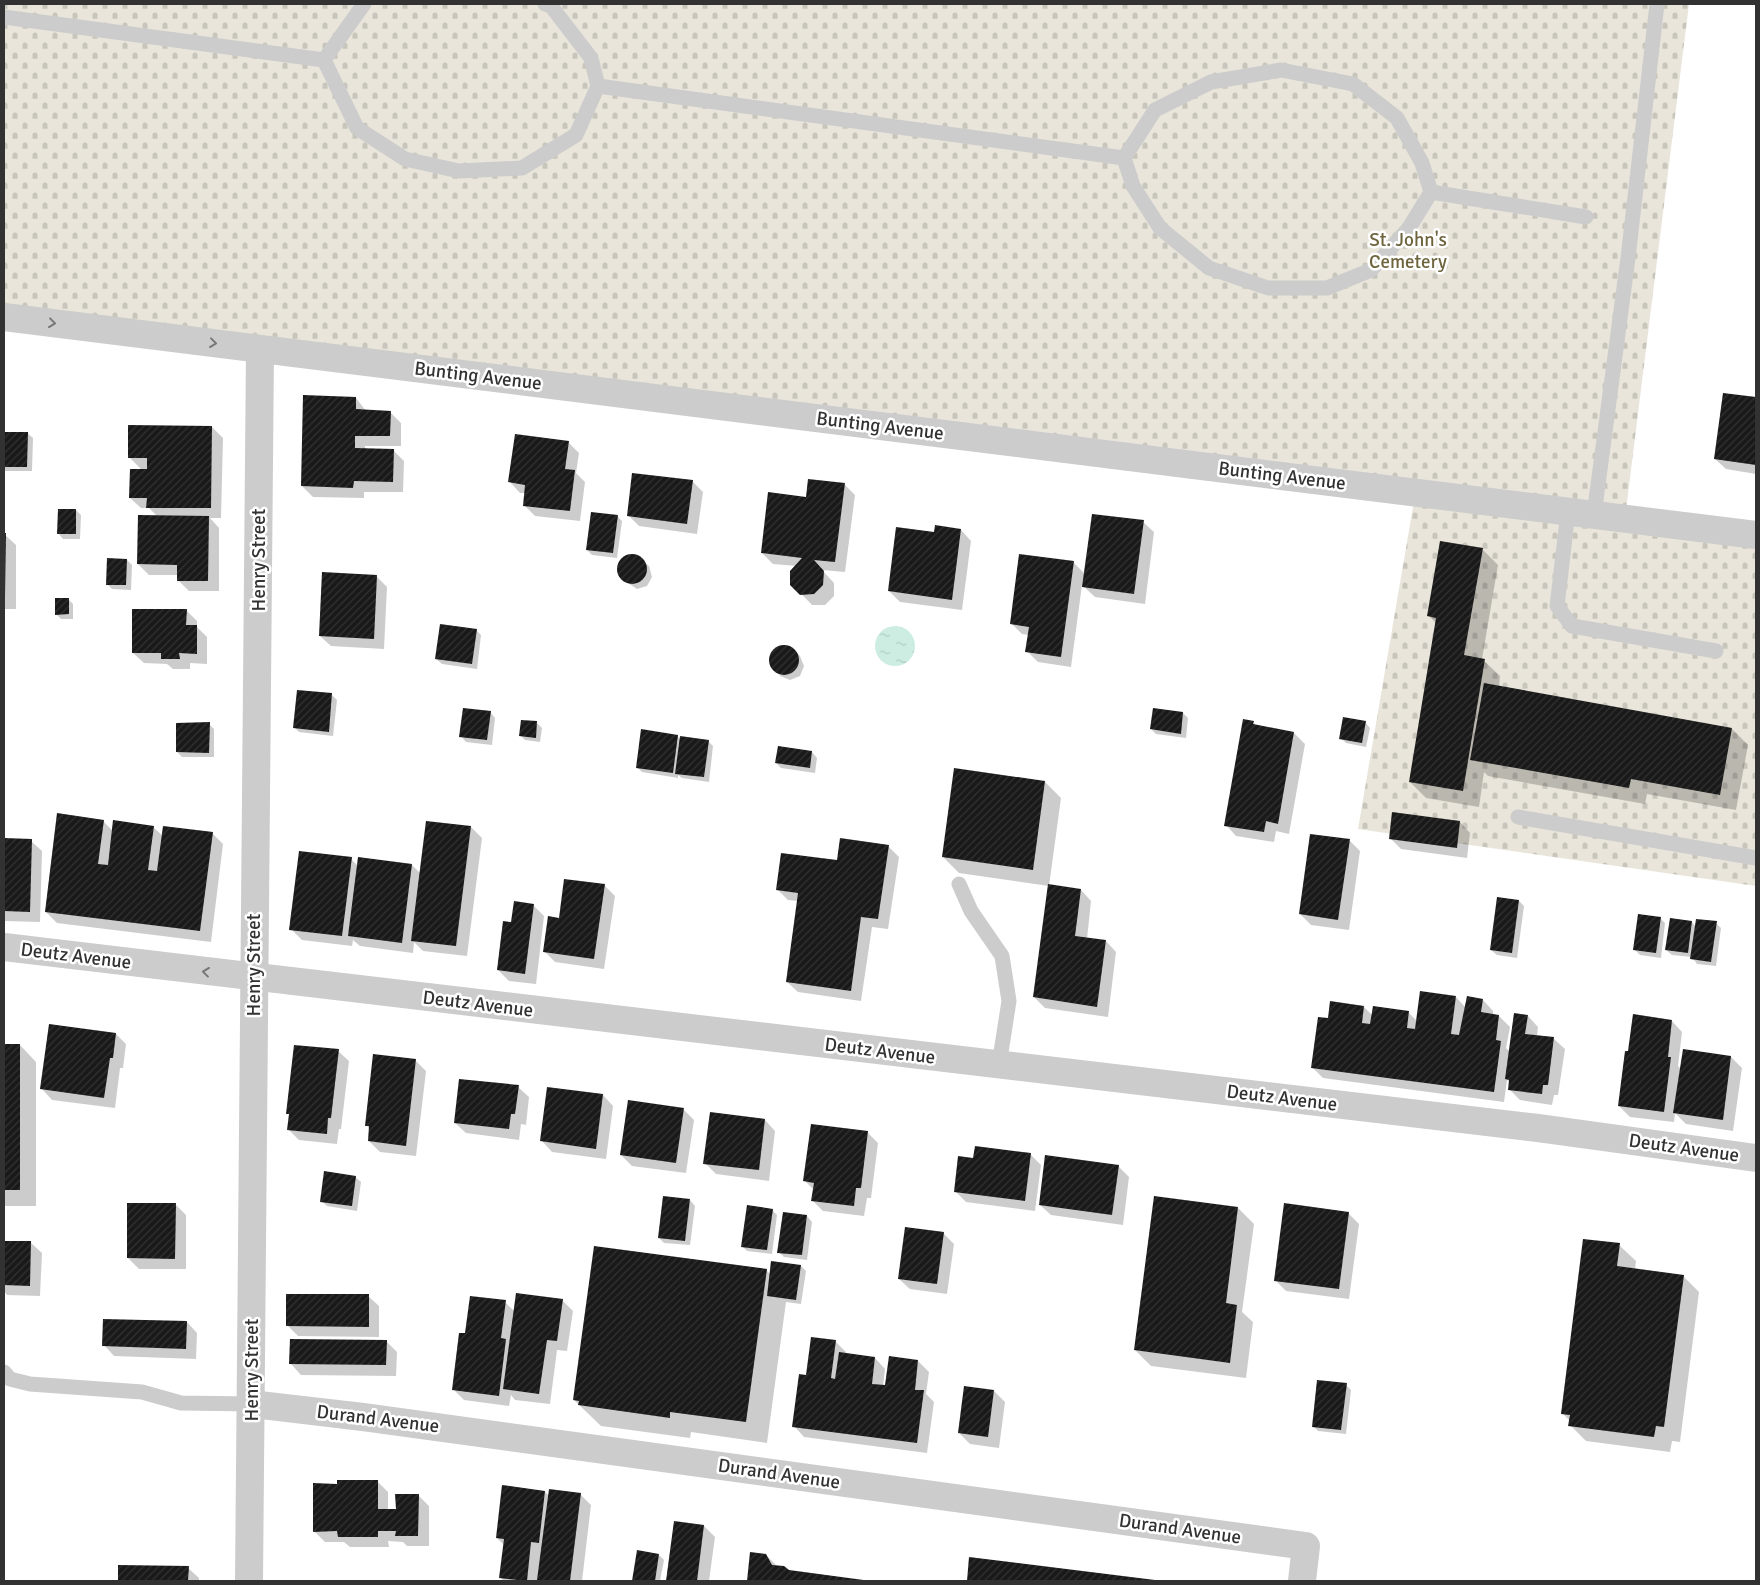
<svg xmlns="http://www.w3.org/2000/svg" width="1760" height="1585" font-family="Signika,sans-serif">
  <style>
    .cemetery { fill: url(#cemetery-stones) }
    .water { fill: url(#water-ripples) }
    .shadow { fill: #0003 }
    .building { fill: url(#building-hatch) }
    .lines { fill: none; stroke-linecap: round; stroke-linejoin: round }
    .service { stroke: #ccc; stroke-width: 15 }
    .minor { stroke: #ccc; stroke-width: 28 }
    .oneway { stroke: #777 }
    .labels { text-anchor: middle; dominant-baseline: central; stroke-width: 5; stroke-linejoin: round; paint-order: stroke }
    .park-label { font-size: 19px; fill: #6e643e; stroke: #fff }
    .street-label { font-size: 19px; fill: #323232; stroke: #fff }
  </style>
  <defs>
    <pattern id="cemetery-stones" width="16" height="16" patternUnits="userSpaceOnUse" patternTransform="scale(1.25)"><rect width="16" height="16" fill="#e9e5da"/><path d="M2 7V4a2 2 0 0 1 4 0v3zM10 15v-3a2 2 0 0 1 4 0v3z" fill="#c8c5bc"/></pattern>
    <pattern id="water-ripples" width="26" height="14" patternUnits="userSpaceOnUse" patternTransform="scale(1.25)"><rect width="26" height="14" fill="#cdede2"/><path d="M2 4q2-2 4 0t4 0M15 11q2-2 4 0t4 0" fill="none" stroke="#b0ccc2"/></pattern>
    <pattern id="building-hatch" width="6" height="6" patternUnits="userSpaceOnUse" patternTransform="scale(1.25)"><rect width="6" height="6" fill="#191919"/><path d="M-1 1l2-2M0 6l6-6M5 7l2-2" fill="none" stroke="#323232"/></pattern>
  </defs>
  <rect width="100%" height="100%" fill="#fff"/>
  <polygon class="cemetery" points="4,4 1689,4 1624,526 1756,543 1756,886 1358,829 1414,501 4,325"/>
  <circle class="water" cx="895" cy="646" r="20"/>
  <g class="shadow">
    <polygon points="356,398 366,411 390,412 401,423 401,446 365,446 365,450 393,450 404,461 403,492 364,492 364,498 313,497 302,486"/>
    <polygon points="1756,399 1756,474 1726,469 1715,459"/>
    <polygon points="212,427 223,438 221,518 210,518 219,528 219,591 189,591 178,580 178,575 149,575 138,564 157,516 149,508 141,508 130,498 142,470 129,457"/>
    <polygon points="4,433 27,433 33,438 32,471 4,471"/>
    <polygon points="568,442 579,453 576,473 585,482 580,521 535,516 524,505 525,493 520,493 510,482"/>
    <polygon points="692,481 703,492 697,534 639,526 628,515"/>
    <polygon points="844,484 855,495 845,572 822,570 834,583 834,596 825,605 812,605 792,584 797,566 773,564 762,553 807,498"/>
    <polygon points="76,510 81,515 80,539 63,539 58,533"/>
    <polygon points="617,516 622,521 617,558 592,555 587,550"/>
    <polygon points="1143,522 1154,532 1145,604 1095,597 1082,585 1071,667 1038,662 1027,651 1029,635 1022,634 1011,623 1073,562 1085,574"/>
    <polygon points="4,528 4,534 16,545 16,609 4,609"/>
    <polygon points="961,530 971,541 962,610 900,602 889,591 935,534"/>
    <polygon points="1482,549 1498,565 1482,659 1500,676 1499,687 1732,729 1748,745 1736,810 1647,794 1645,804 1488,776 1484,772 1479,807 1426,798 1410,782 1436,623 1429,616"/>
    <polygon points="634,555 649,566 652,577 647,586 637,589 622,579 618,568 623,559"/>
    <polygon points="127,560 132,565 131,590 112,589 107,584"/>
    <polygon points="376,576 387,587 384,649 331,646 320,636"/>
    <polygon points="68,599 73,604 73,619 61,619 56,614"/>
    <polygon points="186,610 197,621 197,627 207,637 207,664 190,663 190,669 173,669 167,664 144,663 133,653"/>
    <polygon points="476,630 481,635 477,669 442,664 436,659"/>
    <polygon points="784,646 795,650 800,656 804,666 800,676 790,680 780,676 770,660 774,650"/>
    <polygon points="332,695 337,700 333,736 299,732 294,727"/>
    <polygon points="490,712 495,718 492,745 466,742 461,736"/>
    <polygon points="1183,713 1188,718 1186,738 1156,734 1151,729"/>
    <polygon points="1253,722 1258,727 1294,733 1305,744 1289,834 1276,831 1274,842 1236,836 1226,825"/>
    <polygon points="1365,722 1370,728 1366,747 1346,743 1341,738"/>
    <polygon points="537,723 542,728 540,742 525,740 520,735"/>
    <polygon points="209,724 214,729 214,757 182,757 177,752"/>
    <polygon points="677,736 681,740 708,741 713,746 709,782 682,778 678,775 678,778 642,772 637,767"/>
    <polygon points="812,752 817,758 815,773 781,768 776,763"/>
    <polygon points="1045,782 1061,798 1049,886 1081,890 1091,901 1087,939 1106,941 1116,952 1108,1017 1045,1008 1034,997 1049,886 959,873 943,857"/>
    <polygon points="103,821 113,831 153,827 163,836 213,834 223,844 211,942 57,923 46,912"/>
    <polygon points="427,822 471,827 482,838 467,956 423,951 414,942 413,953 360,946 353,940 352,946 302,940 291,929 351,859 358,866 412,865 421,874"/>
    <polygon points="1460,822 1470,833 1467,858 1401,849 1390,838"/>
    <polygon points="4,840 31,841 42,851 40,922 4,921"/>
    <polygon points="1349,840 1360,851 1349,930 1311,925 1300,914"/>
    <polygon points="888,846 899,857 888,929 872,927 861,1001 798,992 787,982 798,901 788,900 777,889 838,861"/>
    <polygon points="604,885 615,896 604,969 555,962 544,951 560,919"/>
    <polygon points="1519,901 1524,906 1517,958 1497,955 1491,950"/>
    <polygon points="533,905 544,916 536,984 509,981 498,970 512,923"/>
    <polygon points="1660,918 1665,923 1661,958 1640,955 1635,950"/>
    <polygon points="1692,922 1696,927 1716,923 1721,928 1716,966 1697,964 1692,957 1672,955 1666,950"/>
    <polygon points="1456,997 1466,1008 1483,1000 1493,1011 1493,1015 1499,1016 1510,1027 1506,1048 1510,1052 1528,1016 1538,1027 1537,1036 1554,1039 1565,1049 1558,1095 1554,1095 1552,1105 1520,1100 1509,1089 1510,1082 1507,1080 1504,1102 1323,1078 1312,1067 1329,1019 1364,1007 1373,1016 1408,1012 1417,1021"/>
    <polygon points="1672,1021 1682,1032 1678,1066 1681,1069 1684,1050 1731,1057 1742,1068 1733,1131 1686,1124 1675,1113 1674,1122 1630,1117 1619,1106"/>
    <polygon points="116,1034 126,1044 123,1068 120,1068 115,1108 52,1100 42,1089"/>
    <polygon points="4,1045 20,1045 36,1062 36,1206 4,1206"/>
    <polygon points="338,1051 349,1061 341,1129 339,1129 337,1144 299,1140 289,1130 290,1116 288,1113"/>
    <polygon points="415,1060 426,1071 416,1156 380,1152 369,1141 370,1129 366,1125"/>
    <polygon points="518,1087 529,1097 526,1125 521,1124 519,1140 466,1133 455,1123"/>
    <polygon points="603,1095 613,1106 606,1159 552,1152 542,1141"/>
    <polygon points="683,1109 694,1120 686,1173 632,1166 621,1155"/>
    <polygon points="765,1120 775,1131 769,1181 716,1174 705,1163"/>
    <polygon points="867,1132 878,1143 871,1198 867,1198 864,1216 823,1211 812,1200 814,1190 805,1181"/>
    <polygon points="1031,1155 1041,1165 1035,1211 966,1202 955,1191 974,1159"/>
    <polygon points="1118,1166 1129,1177 1123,1225 1051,1215 1040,1205"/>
    <polygon points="355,1177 361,1182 357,1211 327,1206 322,1201"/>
    <polygon points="690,1200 695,1206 690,1245 664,1243 659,1238"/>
    <polygon points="176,1205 186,1215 186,1269 139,1269 128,1258"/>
    <polygon points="1238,1208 1254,1224 1242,1312 1253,1322 1246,1378 1151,1366 1135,1350"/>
    <polygon points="772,1210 777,1215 772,1254 747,1251 742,1246"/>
    <polygon points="1348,1213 1359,1224 1349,1299 1286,1291 1275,1280"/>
    <polygon points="807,1216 812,1222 807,1260 784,1257 779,1252"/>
    <polygon points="943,1233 954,1244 947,1294 910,1289 899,1279"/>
    <polygon points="4,1242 31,1243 42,1253 40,1296 7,1295 4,1291"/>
    <polygon points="1619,1245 1636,1261 1635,1270 1683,1276 1699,1292 1680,1442 1672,1441 1670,1452 1586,1441 1570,1425 1570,1421 1562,1413"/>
    <polygon points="801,1266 806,1271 801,1304 786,1302 767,1443 691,1432 690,1438 601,1426 574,1400 766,1270 771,1275"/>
    <polygon points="368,1296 379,1306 379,1337 298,1336 287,1325"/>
    <polygon points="562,1300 573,1311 567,1351 557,1350 550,1404 515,1400 511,1395 509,1406 464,1400 453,1389 466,1335 505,1302 515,1312"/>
    <polygon points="187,1322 197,1333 196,1359 114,1356 104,1345"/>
    <polygon points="386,1341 397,1352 396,1376 301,1375 291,1364"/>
    <polygon points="835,1341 846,1352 845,1354 875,1358 885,1369 883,1386 918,1361 929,1372 926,1394 934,1402 927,1453 804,1437 794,1426 807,1376"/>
    <polygon points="1346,1385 1351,1390 1346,1434 1318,1431 1313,1426"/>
    <polygon points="965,1388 994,1391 1005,1402 999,1448 970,1444 959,1433"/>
    <polygon points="378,1482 388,1492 388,1510 397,1510 418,1495 429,1506 429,1546 407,1546 403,1542 388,1541 389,1547 350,1547 344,1542 325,1542 314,1531 339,1485"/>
    <polygon points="545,1492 549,1496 580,1494 591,1505 582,1581 504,1581 500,1577 504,1545 497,1538"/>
    <polygon points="675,1523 704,1526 715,1537 709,1581 667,1581"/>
    <polygon points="638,1551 659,1555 664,1560 660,1581 633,1581"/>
    <polygon points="752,1554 766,1555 777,1566 789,1572 871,1581 748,1581"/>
    <polygon points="971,1559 1155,1581 968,1581"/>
    <polygon points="120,1566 188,1568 199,1578 199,1581 119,1581"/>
  </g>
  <g class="building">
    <polygon points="1723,393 1756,397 1756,465 1714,459"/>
    <polygon points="303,395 356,397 356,409 391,411 390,436 355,436 355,448 394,449 393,482 354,481 353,488 301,486"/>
    <polygon points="128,425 212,426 211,508 146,508 147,498 129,498 130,469 147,469 147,458 128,458"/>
    <polygon points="4,432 28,432 27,467 4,467"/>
    <polygon points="515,434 569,441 565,469 575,470 570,511 523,506 525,485 508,482"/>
    <polygon points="632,473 693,480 687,524 627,516"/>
    <polygon points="808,479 845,483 835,562 814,560 824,571 823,585 814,594 800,595 790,585 790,571 802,558 761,553 768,492 806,497"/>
    <polygon points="58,509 76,509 76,534 57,534"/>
    <polygon points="591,512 618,515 613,553 586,550"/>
    <polygon points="1092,514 1144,520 1134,594 1082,587"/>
    <polygon points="138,515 209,516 208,581 177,581 177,565 137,564"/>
    <polygon points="935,525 961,529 952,600 888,591 896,527 934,532"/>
    <polygon points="4,533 6,533 5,596 4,596"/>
    <polygon points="1440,541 1483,548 1464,655 1485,659 1463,791 1409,782 1436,618 1427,616"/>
    <polygon points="1019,554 1074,561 1061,657 1025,652 1029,627 1010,624"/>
    <circle cx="632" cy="569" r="15"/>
    <polygon points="107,558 127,559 126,585 106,585"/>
    <polygon points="322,572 377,575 374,639 319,636"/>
    <polygon points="55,598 69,598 69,614 55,615"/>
    <polygon points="132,609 187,609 186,625 197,625 197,654 179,653 180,659 161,659 161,653 132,653"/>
    <polygon points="440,624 477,629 472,664 435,659"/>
    <circle cx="784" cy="660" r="15"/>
    <polygon points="1484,683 1732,728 1720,795 1631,779 1629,788 1470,760"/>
    <polygon points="297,690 332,693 329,732 293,728"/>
    <polygon points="463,708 491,711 487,740 459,737"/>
    <polygon points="1153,708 1183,712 1181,734 1150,729"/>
    <polygon points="1343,717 1366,721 1362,743 1339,739"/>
    <polygon points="1243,719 1254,721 1253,724 1294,732 1278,824 1266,821 1264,832 1224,826"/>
    <polygon points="521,720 537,721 536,738 519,736"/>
    <polygon points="210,722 209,753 176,752 176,723"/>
    <polygon points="641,729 678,735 673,773 636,768"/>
    <polygon points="680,736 709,740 704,777 675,774"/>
    <polygon points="778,746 812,751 810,768 775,763"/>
    <polygon points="954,768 1045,781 1033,870 942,857"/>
    <polygon points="1392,812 1460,821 1457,848 1389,839"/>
    <polygon points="57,813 104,820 98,864 108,865 113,820 154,826 148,870 157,871 163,826 213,832 200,931 45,912"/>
    <polygon points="426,821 471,826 456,946 411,941"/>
    <polygon points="1310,834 1350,839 1338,920 1299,914"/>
    <polygon points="4,838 32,839 30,912 4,911"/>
    <polygon points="840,838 889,845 878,919 861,917 851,991 786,982 798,893 776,890 781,853 837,860"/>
    <polygon points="299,851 352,857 342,936 289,930"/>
    <polygon points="358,857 412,864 402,943 348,936"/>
    <polygon points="564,879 605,884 594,959 543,952 548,916 559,918"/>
    <polygon points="1048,884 1081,889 1075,936 1106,940 1097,1007 1033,997"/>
    <polygon points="1497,897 1519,900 1512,953 1490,950"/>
    <polygon points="514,901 534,904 525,974 497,970 503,921 511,922"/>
    <polygon points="1638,914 1661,917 1656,953 1633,950"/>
    <polygon points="1670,918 1692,921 1688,953 1665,950"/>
    <polygon points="1696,919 1717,921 1711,962 1690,959"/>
    <polygon points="1420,991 1456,996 1451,1034 1459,1035 1467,996 1483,999 1481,1012 1499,1015 1496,1040 1501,1041 1494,1092 1311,1068 1318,1017 1328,1018 1330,1001 1364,1006 1362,1023 1370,1024 1373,1006 1409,1011 1407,1028 1415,1029"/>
    <polygon points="1514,1013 1528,1015 1525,1034 1554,1037 1548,1085 1543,1085 1542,1094 1508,1090 1509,1080 1505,1079"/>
    <polygon points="1633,1014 1672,1020 1668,1057 1671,1057 1664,1112 1618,1106 1625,1051 1628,1051"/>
    <polygon points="49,1024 116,1033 113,1058 110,1058 104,1098 40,1089"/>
    <rect x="4" y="1044" width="16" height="146"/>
    <polygon points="294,1045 339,1049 331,1118 328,1118 327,1134 287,1130 289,1114 286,1114"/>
    <polygon points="1683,1049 1731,1056 1723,1120 1673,1113"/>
    <polygon points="373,1054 416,1059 406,1146 368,1141 369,1126 365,1126"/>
    <polygon points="459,1079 519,1085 515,1114 511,1114 509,1129 454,1123"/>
    <polygon points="547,1087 603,1094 596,1149 540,1141"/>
    <polygon points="628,1100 684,1108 676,1163 620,1155"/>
    <polygon points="710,1112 765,1119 759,1170 703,1164"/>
    <polygon points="811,1124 868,1131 861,1188 856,1188 854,1206 811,1201 814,1183 803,1181"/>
    <polygon points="975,1146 1031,1153 1025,1201 954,1192 958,1156 973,1158"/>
    <polygon points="1045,1155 1119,1165 1112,1215 1039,1205"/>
    <polygon points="324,1171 356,1176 352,1206 320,1202"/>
    <polygon points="663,1196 690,1199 685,1241 658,1238"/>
    <polygon points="1154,1196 1238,1207 1226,1303 1237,1305 1230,1363 1134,1350"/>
    <polygon points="127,1203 176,1203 175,1259 127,1258"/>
    <polygon points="1284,1203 1349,1212 1339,1289 1274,1281"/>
    <polygon points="747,1205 773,1209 767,1250 741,1247"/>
    <polygon points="783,1212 807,1215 802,1255 777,1253"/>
    <polygon points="905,1227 944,1232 937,1284 898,1279"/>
    <polygon points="1583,1239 1620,1243 1617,1266 1684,1275 1664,1427 1656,1426 1654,1437 1568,1426 1570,1415 1561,1414"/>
    <polygon points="4,1241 31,1241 30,1286 4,1285"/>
    <polygon points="594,1246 767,1269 746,1422 670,1412 670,1418 578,1405 579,1401 573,1400"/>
    <polygon points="771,1261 801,1265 796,1300 767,1296"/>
    <polygon points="516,1293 563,1299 557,1341 547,1340 539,1394 503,1389"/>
    <polygon points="286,1294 369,1294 369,1327 286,1326"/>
    <polygon points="470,1296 506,1300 501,1338 506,1339 499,1396 452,1390 459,1333 465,1333"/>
    <polygon points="103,1319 187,1321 186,1349 102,1346"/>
    <polygon points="811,1337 836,1340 831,1378 835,1379 839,1352 875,1357 872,1384 885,1385 889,1356 918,1360 915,1390 924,1390 917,1443 792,1427 799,1374 806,1375"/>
    <polygon points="290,1339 387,1340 386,1365 289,1364"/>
    <polygon points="1317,1380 1347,1383 1341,1430 1312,1427"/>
    <polygon points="964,1386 994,1390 988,1437 958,1433"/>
    <polygon points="337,1480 378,1480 378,1509 396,1509 395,1494 419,1494 418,1536 395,1536 396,1531 378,1531 378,1537 338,1537 337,1531 313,1532 313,1483 337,1484"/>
    <polygon points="502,1485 545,1491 539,1543 531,1542 527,1581 499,1578 504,1539 496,1538"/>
    <polygon points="549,1489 581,1493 570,1581 537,1580"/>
    <polygon points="674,1521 704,1525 697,1581 666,1581"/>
    <polygon points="637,1550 659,1554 655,1581 632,1581"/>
    <polygon points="750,1552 766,1554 772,1565 784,1566 789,1570 871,1581 747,1581"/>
    <polygon points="969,1557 1155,1580 1155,1581 967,1581"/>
    <polygon points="118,1565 189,1566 188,1581 118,1581"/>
  </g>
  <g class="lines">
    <g class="service">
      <polyline points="4,17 324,60"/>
      <polyline points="324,60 357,128 405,159 459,171 522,168 576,135 598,86 591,58 551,6 545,4"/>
      <polyline points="324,60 364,4"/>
      <polygon points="1281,70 1353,84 1397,118 1422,163 1431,192 1409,228 1371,270 1327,288 1268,288 1209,268 1160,228 1133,186 1124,158 1155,110 1211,82"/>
      <polyline points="598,86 1124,158"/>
      <polyline points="1431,192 1586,217"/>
      <polyline points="1568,512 1557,606 1572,626 1716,651"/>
      <polyline points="1594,515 1628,258 1657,4"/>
      <polyline points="1518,817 1756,858"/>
      <polyline points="959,884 971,911 1002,956 1009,1001 999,1065"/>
      <polyline points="4,1372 10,1379 30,1384 142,1392 181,1403 252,1404"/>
    </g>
    <g class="minor">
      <polyline points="4,317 1756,535"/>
      <polyline points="4,947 1538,1128 1756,1158"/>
      <polyline points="252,1404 363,1417 1306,1546 1302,1581"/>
      <polyline points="249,1581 260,349"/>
    </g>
  </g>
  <defs><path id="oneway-chevron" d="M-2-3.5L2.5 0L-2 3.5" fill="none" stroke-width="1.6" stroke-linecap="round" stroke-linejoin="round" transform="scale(1.25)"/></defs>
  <g class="oneway">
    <use href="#oneway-chevron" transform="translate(52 323) rotate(7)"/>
    <use href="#oneway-chevron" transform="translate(213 343) rotate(7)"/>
    <use href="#oneway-chevron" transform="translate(206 972) rotate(-173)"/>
  </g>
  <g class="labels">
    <g class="park-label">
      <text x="1408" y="240">St. John's<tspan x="1408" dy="22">Cemetery</tspan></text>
    </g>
    <g class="street-label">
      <text transform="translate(478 376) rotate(7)">Bunting Avenue</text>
      <text transform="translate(880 426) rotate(7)">Bunting Avenue</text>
      <text transform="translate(1282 476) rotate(7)">Bunting Avenue</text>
      <text transform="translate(259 560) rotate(-90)">Henry Street</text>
      <text transform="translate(76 956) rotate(7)">Deutz Avenue</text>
      <text transform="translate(254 965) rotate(-90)">Henry Street</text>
      <text transform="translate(478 1004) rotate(7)">Deutz Avenue</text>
      <text transform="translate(880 1051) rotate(7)">Deutz Avenue</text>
      <text transform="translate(1282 1098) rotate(7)">Deutz Avenue</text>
      <text transform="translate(1684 1148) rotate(8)">Deutz Avenue</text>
      <text transform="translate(252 1370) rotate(-90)">Henry Street</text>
      <text transform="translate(378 1419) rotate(7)">Durand Avenue</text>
      <text transform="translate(779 1474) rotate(8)">Durand Avenue</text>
      <text transform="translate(1180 1529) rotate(8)">Durand Avenue</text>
    </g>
  </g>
  <rect width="1760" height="1585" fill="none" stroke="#323232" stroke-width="10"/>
</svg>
